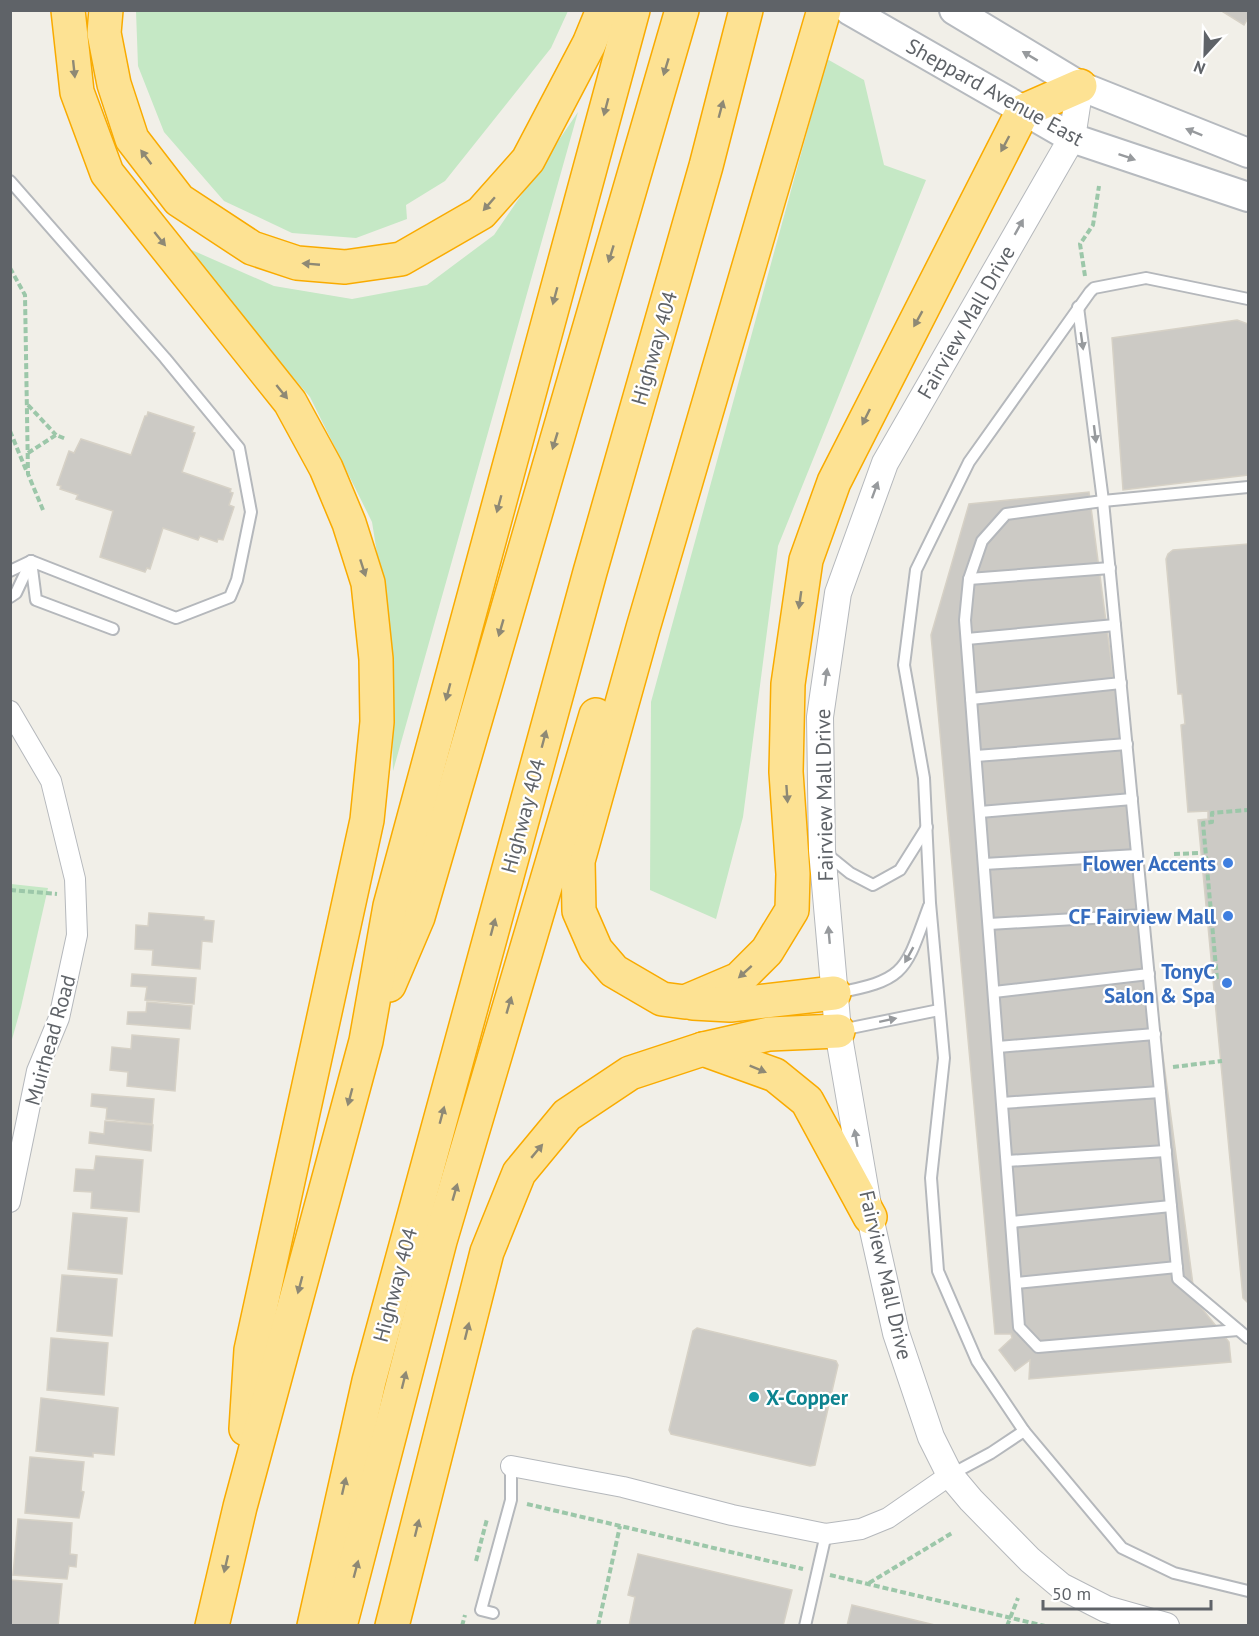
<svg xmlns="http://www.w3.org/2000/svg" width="1259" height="1636" font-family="'PT Sans',sans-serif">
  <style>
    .green { fill: #c5e8c5 }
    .building { fill: #cccac5; stroke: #d6d1c6; stroke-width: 1.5 }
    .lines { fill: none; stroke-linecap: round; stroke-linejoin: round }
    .service-casing { stroke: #b5b8bc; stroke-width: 14 }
    .minor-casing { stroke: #b5b8bc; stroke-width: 22 }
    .tertiary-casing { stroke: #b5b8bc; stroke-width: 28 }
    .secondary-casing { stroke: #b6babf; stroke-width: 32 }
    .motorway-casing { stroke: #f9ab00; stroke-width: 36 }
    .path { stroke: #9cc7a9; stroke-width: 4; stroke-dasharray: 6 3; stroke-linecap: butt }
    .service { stroke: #fff; stroke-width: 10 }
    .minor { stroke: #fff; stroke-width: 20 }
    .tertiary { stroke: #fff; stroke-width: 26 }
    .secondary { stroke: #fff; stroke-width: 28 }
    .motorway { stroke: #fde293; stroke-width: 33 }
    .oneway { fill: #979a9d }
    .oneway2 { fill: #8e8975 }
    .shop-dot { fill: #3f7fe0; stroke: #fff; stroke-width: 2 }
    .culture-dot { fill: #0f9aa8; stroke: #fff; stroke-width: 2 }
    .labels { text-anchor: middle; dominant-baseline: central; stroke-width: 4.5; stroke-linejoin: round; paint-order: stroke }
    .street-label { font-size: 21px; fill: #5f6368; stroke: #fff }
    .shop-label { font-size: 21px; font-weight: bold; fill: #366cbe; stroke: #fff; text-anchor: end }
    .culture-label { font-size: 21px; font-weight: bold; fill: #0d838f; stroke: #fff; text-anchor: start }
  </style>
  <rect width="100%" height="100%" fill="#f1efe8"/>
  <g class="green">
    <polygon points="136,11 136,10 568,11 551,48 445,181 406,205 407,219 356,238 292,233 224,201 164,132 138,66"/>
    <polygon points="827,59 864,80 884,165 926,180 778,546 743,817 716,919 650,890 651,702"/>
    <polygon points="578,112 393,771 389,629 372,522 310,397 178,244 274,286 352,299 427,285 494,235"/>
    <polygon points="11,884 48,888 21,1007 11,1043"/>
  </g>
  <g class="building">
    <polygon points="1220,10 1248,10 1248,18 1244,25"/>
    <polygon points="1237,320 1248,324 1248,475 1123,490 1112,338"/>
    <polygon points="148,412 194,427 192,432 195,433 182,472 231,489 230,492 233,493 229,505 234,507 223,540 218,539 217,542 200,536 198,540 163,528 150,569 147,568 145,572 100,557 113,511 76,499 78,495 60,489 61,486 57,485 69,451 74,453 81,439 131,455 145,416 147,416"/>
    <polygon points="1089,492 1195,1300 1229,1342 1231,1362 1029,1379 1030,1360 1015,1371 999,1350 1012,1338 1011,1334 995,1334 931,635 969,504"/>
    <polygon points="1248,544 1248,1303 1243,1298 1198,820 1208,819 1208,811 1188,812 1181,725 1185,724 1182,694 1178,694 1166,559 1168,554 1173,550"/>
    <polygon points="149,913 204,917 204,920 214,921 212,942 202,941 200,969 152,965 153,950 135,949 136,925 148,926"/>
    <polygon points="132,974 196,978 194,1004 145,1000 147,987 131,986"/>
    <polygon points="147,1002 192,1006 190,1029 127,1024 128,1012 146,1012"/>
    <polygon points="132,1035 179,1039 175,1091 127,1086 128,1072 110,1070 112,1047 131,1049"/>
    <polygon points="92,1094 154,1099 152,1124 106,1119 107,1108 91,1106"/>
    <polygon points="105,1121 153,1125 151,1151 89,1143 90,1132 104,1134"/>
    <polygon points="96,1156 143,1160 139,1212 91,1208 92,1192 74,1191 76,1169 94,1170"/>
    <polygon points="73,1213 127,1218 122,1274 68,1269"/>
    <polygon points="62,1275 117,1279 112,1336 57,1331"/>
    <polygon points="697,1328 836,1361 838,1365 815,1465 810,1466 671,1434 669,1430 693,1331"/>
    <polygon points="51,1338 108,1343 104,1395 47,1390"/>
    <polygon points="41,1398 118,1408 114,1455 93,1453 93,1457 36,1451"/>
    <polygon points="30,1457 84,1462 81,1491 84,1492 79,1518 25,1513"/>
    <polygon points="18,1519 72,1523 70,1554 77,1555 76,1567 69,1566 67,1579 13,1575"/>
    <polygon points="638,1554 792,1590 783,1626 629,1626 635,1597 628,1595"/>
    <polygon points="10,1580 62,1584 58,1626 10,1626"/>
    <polygon points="852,1605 939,1626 847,1626"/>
  </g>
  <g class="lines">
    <defs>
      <g id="service">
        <polyline points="10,181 165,358 239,448 251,512 237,580 230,597 176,618 31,561 10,571"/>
        <polyline points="1248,299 1146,278 1094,288 1090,292 969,462 916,570 904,665 924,778 930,903 944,1058 931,1178 938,1271 977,1361 1024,1431 1122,1548 1174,1573 1248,1591"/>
        <polyline points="1078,307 1103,501 1178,1279 1248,1338"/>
        <polyline points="31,561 36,600 113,629"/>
        <polyline points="969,579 1110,568"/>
        <polyline points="10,597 16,593 31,561"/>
        <polyline points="967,639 1115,625"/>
        <polyline points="971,699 1121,683"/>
        <polyline points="976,756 1127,744"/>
        <polyline points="980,812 1132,799"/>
        <polyline points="824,852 850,873 873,885 900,870 927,827"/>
        <polyline points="984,864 1137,855"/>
        <polyline points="989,924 1143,915"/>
        <polyline points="994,992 1149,974"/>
        <path d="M836,993C907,980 905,971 929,906"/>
        <polyline points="841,1030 939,1010"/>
        <polyline points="998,1047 1155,1034"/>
        <polyline points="1002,1103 1160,1092"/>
        <polyline points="1007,1161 1166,1151"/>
        <polyline points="1012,1222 1171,1206"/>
        <polyline points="1016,1283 1177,1267"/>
        <polyline points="1238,1330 1038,1347 1019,1327 965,620 969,579 982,541 1006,514 1103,501 1248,487"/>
        <polyline points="950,1475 991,1453 1024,1431"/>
        <polyline points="493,1613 481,1610 511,1500 511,1466"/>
        <polyline points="805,1626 826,1534"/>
      </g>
      <g id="minor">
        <polyline points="10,711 51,781 75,879 77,935 59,1018 37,1071 10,1202"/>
        <polyline points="511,1466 623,1487 732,1515 826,1534 861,1529 888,1518 950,1475"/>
      </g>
      <polyline id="tertiary" points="1080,86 1072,138 885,463 838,593 820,717 822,850 838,1031 870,1217 896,1333 931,1437 950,1475 971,1500 1030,1560 1061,1586 1106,1609 1166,1626"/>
      <g id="secondary">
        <polyline points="849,10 1072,138 1248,197"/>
        <polyline points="954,10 1080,86 1248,153"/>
      </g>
      <g id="motorway">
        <polyline points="68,10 77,92 107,173 290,402 326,468 349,523 368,583 376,659 377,722 367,820 251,1350 246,1429"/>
        <polyline points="106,10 104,33 114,84 132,139 179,200 252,248 297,263 345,267 401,259 481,213 528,160 589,44 603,10"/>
        <polyline points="824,10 643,628 578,861 579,911 596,950 614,971 662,999 685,1002 739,979 767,951 792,910 793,874 786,772 788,684 806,560 834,482 1023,111 1080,86"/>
        <polyline points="389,985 418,917 682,10"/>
        <polyline points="693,1003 730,1005 834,993"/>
        <polyline points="703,1049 775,1075 807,1101 870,1217"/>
        <polyline points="212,1626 240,1507 366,1041 390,906 633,10"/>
        <polyline points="314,1626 369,1381 590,572 706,166 746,10"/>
        <polyline points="340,1626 440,1241 596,715"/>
        <polyline points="392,1626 487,1252 519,1173 567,1115 630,1073 703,1049 769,1034 838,1031"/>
      </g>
    </defs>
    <use href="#service" class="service-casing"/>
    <use href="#minor" class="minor-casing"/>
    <use href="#tertiary" class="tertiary-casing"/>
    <use href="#secondary" class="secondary-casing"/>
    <use href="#motorway" class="motorway-casing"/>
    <g class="path">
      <polyline points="10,268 25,295 28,474 43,510"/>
      <polyline points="1085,276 1080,244 1093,225 1099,186"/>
      <polyline points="28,405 56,435"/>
      <polyline points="10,431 26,470"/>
      <polyline points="28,453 56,435 66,439"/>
      <polyline points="1174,854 1201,853"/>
      <polyline points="10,890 57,894"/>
      <polyline points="1217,979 1203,823 1212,822 1212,813 1248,810"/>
      <polyline points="1173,1067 1222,1061"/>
      <polyline points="527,1504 803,1569"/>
      <polyline points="476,1561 487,1519"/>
      <polyline points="830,1575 1045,1626"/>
      <polyline points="869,1583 952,1533"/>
      <polyline points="462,1626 465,1615"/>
      <polyline points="598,1626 620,1526"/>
      <polyline points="1007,1626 1018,1598"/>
    </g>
    <use href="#service" class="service"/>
    <use href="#minor" class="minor"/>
    <use href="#tertiary" class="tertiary"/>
    <use href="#secondary" class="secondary"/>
    <use href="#motorway" class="motorway"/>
  </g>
  <defs><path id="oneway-solid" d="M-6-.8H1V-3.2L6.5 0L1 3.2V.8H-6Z" transform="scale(1.5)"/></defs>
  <g class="oneway">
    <use href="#oneway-solid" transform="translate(1030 56) rotate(-149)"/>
    <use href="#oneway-solid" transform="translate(1194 132) rotate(-158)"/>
    <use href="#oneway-solid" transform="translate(1127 157) rotate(19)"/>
    <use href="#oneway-solid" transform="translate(1019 227) rotate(-61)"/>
    <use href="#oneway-solid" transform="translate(1082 341) rotate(82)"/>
    <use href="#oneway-solid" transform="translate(1095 434) rotate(83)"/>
    <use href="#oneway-solid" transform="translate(875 490) rotate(-70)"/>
    <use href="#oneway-solid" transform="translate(826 677) rotate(-82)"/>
    <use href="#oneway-solid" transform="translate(829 935) rotate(-95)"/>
    <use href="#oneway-solid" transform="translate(909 955) rotate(119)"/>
    <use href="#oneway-solid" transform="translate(888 1020) rotate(-12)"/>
    <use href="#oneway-solid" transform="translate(856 1138) rotate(-100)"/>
  </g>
  <g class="oneway2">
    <use href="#oneway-solid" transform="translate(666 67) rotate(107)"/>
    <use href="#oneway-solid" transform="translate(74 69) rotate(84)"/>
    <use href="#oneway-solid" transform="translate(606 107) rotate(105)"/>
    <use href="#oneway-solid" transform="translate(721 109) rotate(-75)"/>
    <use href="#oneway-solid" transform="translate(1005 144) rotate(118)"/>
    <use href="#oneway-solid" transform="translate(146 157) rotate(-127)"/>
    <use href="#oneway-solid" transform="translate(489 204) rotate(131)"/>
    <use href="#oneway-solid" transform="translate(160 239) rotate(51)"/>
    <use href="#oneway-solid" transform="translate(611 254) rotate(107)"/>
    <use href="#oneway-solid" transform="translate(311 264) rotate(-175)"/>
    <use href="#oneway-solid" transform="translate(555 296) rotate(105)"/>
    <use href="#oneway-solid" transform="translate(918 319) rotate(119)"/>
    <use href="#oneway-solid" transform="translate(282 392) rotate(51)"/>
    <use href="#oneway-solid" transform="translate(866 417) rotate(116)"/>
    <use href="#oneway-solid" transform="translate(555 441) rotate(107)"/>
    <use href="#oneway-solid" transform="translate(499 504) rotate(105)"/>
    <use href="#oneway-solid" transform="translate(363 568) rotate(72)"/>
    <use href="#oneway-solid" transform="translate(800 600) rotate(98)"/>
    <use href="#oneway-solid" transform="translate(501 628) rotate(106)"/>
    <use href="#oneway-solid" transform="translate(448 692) rotate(105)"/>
    <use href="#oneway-solid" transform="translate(544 739) rotate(-75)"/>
    <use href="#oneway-solid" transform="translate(787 794) rotate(86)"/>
    <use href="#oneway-solid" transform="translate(493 927) rotate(-75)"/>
    <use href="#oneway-solid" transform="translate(745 972) rotate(138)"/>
    <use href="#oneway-solid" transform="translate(509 1005) rotate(-74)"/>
    <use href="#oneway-solid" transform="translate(758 1069) rotate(22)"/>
    <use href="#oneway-solid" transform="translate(350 1097) rotate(105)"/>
    <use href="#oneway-solid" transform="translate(442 1115) rotate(-75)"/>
    <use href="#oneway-solid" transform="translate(537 1151) rotate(-50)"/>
    <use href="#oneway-solid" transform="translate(455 1192) rotate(-74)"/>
    <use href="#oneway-solid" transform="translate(300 1285) rotate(105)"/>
    <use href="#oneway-solid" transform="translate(467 1331) rotate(-76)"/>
    <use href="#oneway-solid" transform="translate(404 1380) rotate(-76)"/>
    <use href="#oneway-solid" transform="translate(344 1486) rotate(-77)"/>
    <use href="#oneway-solid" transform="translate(417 1528) rotate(-76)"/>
    <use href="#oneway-solid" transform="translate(226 1564) rotate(103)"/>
    <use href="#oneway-solid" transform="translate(356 1569) rotate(-75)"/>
  </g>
  <g class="shop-dot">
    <circle cx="1228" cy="863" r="6"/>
    <circle cx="1228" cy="916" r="6"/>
    <circle cx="1227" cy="983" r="6"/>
  </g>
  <circle class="culture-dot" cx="754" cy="1397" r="6"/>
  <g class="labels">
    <g class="street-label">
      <text transform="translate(995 92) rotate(29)">Sheppard Avenue East</text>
      <text transform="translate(966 322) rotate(-60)">Fairview Mall Drive</text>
      <text transform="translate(654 348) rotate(-74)">Highway 404</text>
      <text transform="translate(824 795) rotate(-91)">Fairview Mall Drive</text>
      <text transform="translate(523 816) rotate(-75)">Highway 404</text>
      <text transform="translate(50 1040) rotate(-74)">Muirhead Road</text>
      <text transform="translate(886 1275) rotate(77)">Fairview Mall Drive</text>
      <text transform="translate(395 1285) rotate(-75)">Highway 404</text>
    </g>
    <g class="shop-label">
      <text x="1216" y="863">Flower Accents</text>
      <text x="1216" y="916">CF Fairview Mall</text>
      <text x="1215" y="971">TonyC<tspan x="1215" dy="24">Salon &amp; Spa</tspan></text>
    </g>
    <g class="culture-label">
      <text x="766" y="1397">X-Copper</text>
    </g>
  </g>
  <rect width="1259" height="1636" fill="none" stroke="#5f6368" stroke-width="24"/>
  <g transform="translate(1205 54) rotate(202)" stroke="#ffffff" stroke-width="4.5" paint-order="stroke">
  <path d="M0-4.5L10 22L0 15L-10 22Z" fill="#5f6368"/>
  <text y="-9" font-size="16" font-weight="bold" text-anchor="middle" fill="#5f6368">N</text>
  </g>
  <path d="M1043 1600v9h168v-9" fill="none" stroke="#5f6368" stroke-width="3"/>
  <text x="1052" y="1600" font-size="18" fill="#5f6368" stroke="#ffffff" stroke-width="4.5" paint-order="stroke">50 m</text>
</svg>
